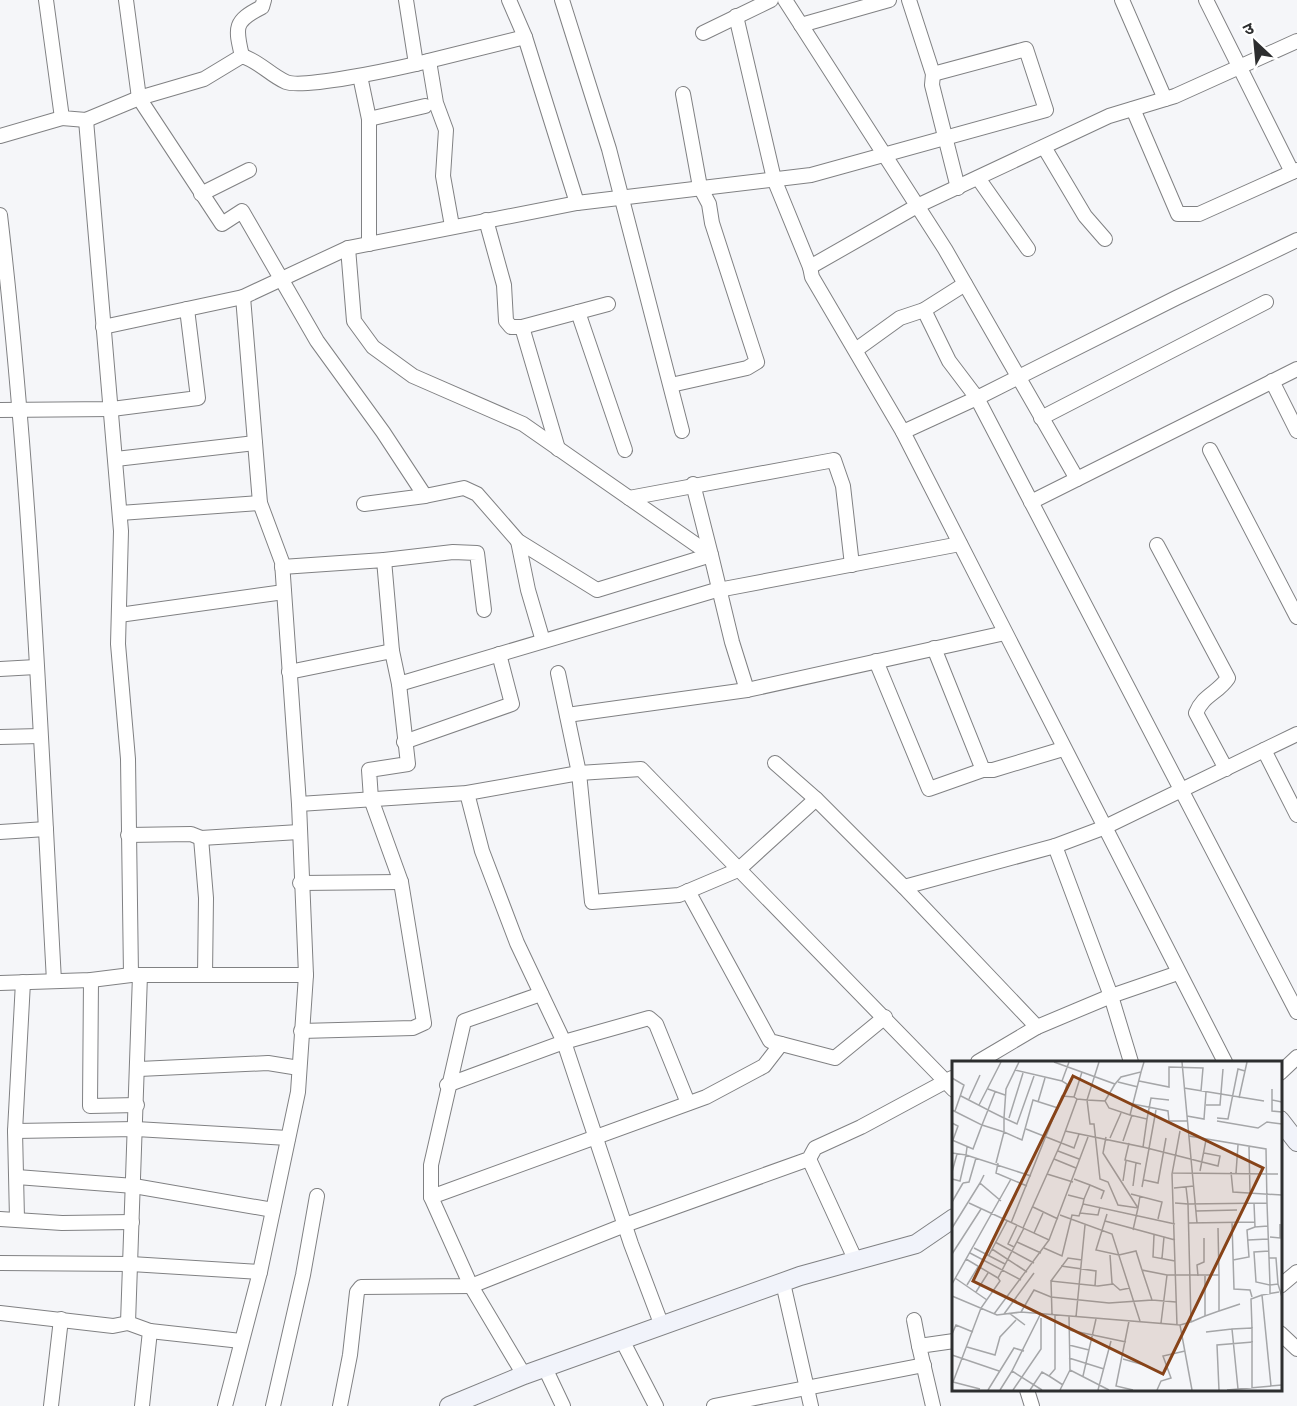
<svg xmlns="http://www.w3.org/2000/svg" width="1297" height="1406" font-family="Inter,'Noto Sans Devanagari',sans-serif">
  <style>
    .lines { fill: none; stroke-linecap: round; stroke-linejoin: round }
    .street-casing { stroke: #808183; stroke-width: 16 }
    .secondary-casing { stroke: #808183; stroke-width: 20 }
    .street { stroke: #fff; stroke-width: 14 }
    .secondary { stroke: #f1f3fa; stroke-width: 18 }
    .inset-road { fill: none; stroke: #a5a6a8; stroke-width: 1.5 }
    .view { fill: #874318; fill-opacity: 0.15; stroke: #874318; stroke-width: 3 }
    .inset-edge { fill: none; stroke: #2d2e2f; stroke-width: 3 }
  </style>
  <rect width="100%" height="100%" fill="#f5f6f9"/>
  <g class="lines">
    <defs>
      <g id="street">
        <polyline points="46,0 62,118 86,120 139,98 222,224 242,211 317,341 383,432 425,496 464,488 477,494 518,541 597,590 711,555 693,484"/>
        <path d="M126,0L139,98L204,79L242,56C259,61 270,75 286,82C303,89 394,69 416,64"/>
        <polyline points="509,0 525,37"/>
        <polyline points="562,0 609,149 682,431"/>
        <polyline points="785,0 945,249 1077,479"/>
        <polyline points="909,0 933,74 932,85 958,188"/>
        <polyline points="1122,0 1165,99"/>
        <polyline points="1206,0 1292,172"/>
        <polyline points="736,16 774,179 810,267 812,277 903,432 1225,1062"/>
        <polyline points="801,25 889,0"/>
        <polyline points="703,33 771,0"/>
        <path d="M242,56C235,27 234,21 262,7L264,0"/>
        <polyline points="429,61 436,103 446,130 443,176 452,226"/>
        <polyline points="360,76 369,119 369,244"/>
        <polyline points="1133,109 1178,214 1199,214 1297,170"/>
        <polyline points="369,119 425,106"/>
        <polyline points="86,120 121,531 118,644 128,759 131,975"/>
        <polyline points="0,136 62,118"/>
        <polyline points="1044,147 1085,216 1105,239"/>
        <polyline points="978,178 1028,249"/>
        <polyline points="201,194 249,170"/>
        <polyline points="577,203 811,175 1046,110 1026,49 933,74"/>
        <path d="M0,215C30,469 40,726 54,981"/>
        <polyline points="486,220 504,285 506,321 511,327 522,327 608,304"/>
        <polyline points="348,248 354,321 373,347 413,376 523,424 711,555 732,642 747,690"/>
        <polyline points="810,267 917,206 1109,116 1175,96 1297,41"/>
        <polyline points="924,310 949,361 977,398 1176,298 1297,240"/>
        <polyline points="578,312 625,450"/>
        <polyline points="103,327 243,297 348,248 577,203 525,37 416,64 406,0"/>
        <polyline points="522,327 558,449"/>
        <polyline points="857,349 900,318 924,310 965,284"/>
        <polyline points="1272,381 1297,431"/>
        <polyline points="671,385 747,368 757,362 712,223 709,204 700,187 683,94"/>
        <polyline points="0,410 112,409 198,398 187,309"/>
        <polyline points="1041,418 1266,302"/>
        <polyline points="903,432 977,398 1297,1012"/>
        <polyline points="1210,450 1297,617"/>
        <polyline points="116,459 255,443"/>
        <polyline points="629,498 834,460 843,486 852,565"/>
        <polyline points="1031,502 1297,369"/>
        <polyline points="364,504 425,496"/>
        <polyline points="120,513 260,503"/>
        <polyline points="518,541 528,590 543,641"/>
        <path d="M1157,545L1228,678C1218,693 1203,695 1196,713L1226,769"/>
        <polyline points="384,560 453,552 477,553 484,610"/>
        <polyline points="282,567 384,560 392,651"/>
        <polyline points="119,615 284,592"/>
        <polyline points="934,648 983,770"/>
        <polyline points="876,661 929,789 983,770 993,770 1063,749"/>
        <polyline points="0,669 36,667"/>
        <polyline points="289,672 392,651 399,684 713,591 960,544"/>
        <polyline points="558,673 579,773 592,902 679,895 738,870 816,799 904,887 1055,846 1103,828 1297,734"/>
        <polyline points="567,715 747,690 1005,633"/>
        <polyline points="0,737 40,736"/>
        <polyline points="404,742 512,704 499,654"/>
        <polyline points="1264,750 1297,815"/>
        <polyline points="775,763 816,799"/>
        <polyline points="467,793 482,851 517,943 564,1042 631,1244 662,1326"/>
        <polyline points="299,804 467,793 579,773 641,769 954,1090"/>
        <polyline points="0,832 46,829"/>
        <polyline points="128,835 191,834 201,838 299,832"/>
        <polyline points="201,838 206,898 205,975"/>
        <polyline points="1055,846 1111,996 1131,1062"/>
        <polyline points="300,883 401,882"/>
        <polyline points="904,887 1037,1027 978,1062"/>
        <polyline points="688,891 770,1041 835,1058 885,1017"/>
        <polyline points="140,975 128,1323 150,1331 142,1406"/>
        <polyline points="91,980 90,1106 137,1105"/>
        <polyline points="0,983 91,980 131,975 306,975 299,804 282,562 260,503 243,297"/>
        <polyline points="1037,1027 1111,996 1178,973"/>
        <polyline points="301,1031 413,1028 424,1023 401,882 371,799 369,770 408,764 399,684"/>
        <polyline points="139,1069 268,1063 299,1068"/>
        <polyline points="1280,1073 1297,1057"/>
        <polyline points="447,1085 564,1042 649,1018 656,1024 688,1103"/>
        <polyline points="15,1131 136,1129 288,1138"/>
        <polyline points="809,1159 855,1259"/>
        <polyline points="17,1177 134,1186 273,1210"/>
        <polyline points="431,1197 431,1165 464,1021 541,994"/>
        <polyline points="0,1219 62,1223 132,1222"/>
        <polyline points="17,1219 15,1131 23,982"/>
        <polyline points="0,1263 131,1264 260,1272"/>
        <polyline points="783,1283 811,1406"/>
        <polyline points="1280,1286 1297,1272"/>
        <polyline points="0,1313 113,1326 128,1323"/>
        <polyline points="914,1320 919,1346"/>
        <polyline points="150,1331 241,1341"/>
        <polyline points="1280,1333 1297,1349"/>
        <polyline points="622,1340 656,1406"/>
        <polyline points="545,1368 563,1406"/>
        <polyline points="524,1375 471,1286 431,1197 706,1097 764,1066 781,1044"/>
        <polyline points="1027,1390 1032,1406"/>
        <polyline points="51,1406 61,1319"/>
        <polyline points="225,1406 260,1272 298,1092 306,975"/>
        <polyline points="273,1406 303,1275 317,1196"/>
        <polyline points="340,1406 350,1355 357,1292 361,1287 471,1286 625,1225 809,1159 815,1148 861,1127 952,1078"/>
        <polyline points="714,1406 924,1365"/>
        <polyline points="933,1406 919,1346 954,1341"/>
      </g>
      <g id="secondary">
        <polyline points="1280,1120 1297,1142"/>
        <polyline points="449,1406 524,1375 800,1276 916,1244 954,1218"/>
      </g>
    </defs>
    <use href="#street" class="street-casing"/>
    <use href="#secondary" class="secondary-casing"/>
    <use href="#street" class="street"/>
    <use href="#secondary" class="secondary"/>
  </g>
  <g transform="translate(952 1061)">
    <rect width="330" height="330" fill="#f5f6f9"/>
    <path class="inset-road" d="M67,1L54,28L52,57L65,63L82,15M102,1L163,23L169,16L189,11L192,1M147,1L135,39L153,40L157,47L178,54M230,1L245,162M63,9L110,20L115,23L112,34M0,17L12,24L3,50M110,20L117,1M187,20L217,26V6L251,7L249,30M166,21L186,26M232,27L312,40M36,28L53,34M320,28V39L330,41M9,35L36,49L43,31M287,37L295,1M17,38L28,14M125,38L135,39L138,63H142L148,118L156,121L166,144L186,147L188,135M320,39V50L330,51M153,40L163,23M86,41L93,17M181,43L216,50L217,60H235M27,44L49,1M254,44H268L271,8M0,49L30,64L21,88L0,79M235,55L252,58L254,31M57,57L71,12M265,57L276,58L286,8L293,10M195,58L199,37L217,39M265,60L306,67L315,61L330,63M0,62L6,65L1,79M74,68L122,87L127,73M113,70L191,86L195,58L178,54L189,11M237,75L314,88L315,142M154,76L151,92L186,147L181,169M158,77L169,52M171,80L180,54M177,82L173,99L189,103M191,86L266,105L268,95L252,92M297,86L298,132M106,90L127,98M0,92L14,94L15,86M102,98L124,107M44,102L52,71L30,64L36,49L52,57V71L70,79L81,39L106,47M46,102L44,112L75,125M248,110L254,79M0,111L5,93M279,111L281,131L330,134M221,112L326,113M284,112L286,84M95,113L121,121M32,114L28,122L49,140M0,118L8,120L14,94L79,115M122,118L138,124L132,138M192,119L206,122L214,77M171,120L174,100M11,122L17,121L24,97M138,124L152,130L149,138M181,125L184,102M190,126L204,49M234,126L236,143L315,142L318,224L326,223L330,236M222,127L242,125M179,133L210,141L206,158M116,134L132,138L131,143L223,163M0,141L11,122M17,142L97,179L136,76M223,142L236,143L239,261L228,264M302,142L303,166L316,165M81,146L106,158M244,150L285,149M128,152L146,154L148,146M155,153L144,189L167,194L184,190L190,209L215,214H267L266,167M108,154L160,173L188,260M153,160L223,179M280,161L282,228L298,229L300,236M59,162L110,35L122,36M236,162L303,161M0,167L28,122M71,167L109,82L125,38L122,36L130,11M82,172L91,152M202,174L201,196L223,200M318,176L328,177V163M296,179L316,178M43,181L82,202M65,181L89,192M62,186L56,183L65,164M22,187L53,203M92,187L110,195L119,158L120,154L127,155L131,143M40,188L75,211M317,190L302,191L304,221L318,224V233M18,192L69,219M0,193L29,148M37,194L55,160M158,194L160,222L168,229L178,227M210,197L212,176M317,197H324L326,223M14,198L46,217M281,199L297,196L295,169L303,166M109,205L144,210L143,225M246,215L245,204L252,201V177M3,217L35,239M99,220L116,197L130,199M0,223L59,118M15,224L26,206M24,231L36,212M0,235L45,254L69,251L228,264L240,329M200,239L224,241M267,250L288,243M69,251L82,229L99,236L157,242L200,239L190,209M57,252L73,264M89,252L60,310L90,329M42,253L97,179M52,253L82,212M100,253L99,220L146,225L161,223M103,254V308L97,315L111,324M117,255L118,309L157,329M253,255L267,250V214M124,256L133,164M177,260L164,325L181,329M239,261L253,255V215M209,262L215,214M225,264L220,113L228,70M300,267L299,238L310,234M117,269L174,281M254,271L280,268M0,273L4,264L21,271M117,284L137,289M15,286L43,294L48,276L64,259M0,294L47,310M117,297L152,308M171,298L192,304M131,315L144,258M1,321L29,247L48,220L46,217L72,167M1,321L28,328M319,325L310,234L327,231M286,328L280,268L300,267V327M36,329L62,287L72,290M48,329L60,310M61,329L89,288V257M78,329L90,311L97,315M108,329L118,309M146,329L159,280M205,329L209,320L219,317L211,295L233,290M267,329L265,284L301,281M275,329L330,324"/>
    <path class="view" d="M121,15L311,107L211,313L21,220Z"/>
    <rect width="330" height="330" class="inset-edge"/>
  </g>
  <g transform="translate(1255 42) rotate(334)" stroke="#ffffff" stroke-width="4.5" paint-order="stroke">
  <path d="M0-4.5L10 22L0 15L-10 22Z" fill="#2d2e2f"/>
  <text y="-9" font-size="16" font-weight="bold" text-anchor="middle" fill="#2d2e2f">उ</text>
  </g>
</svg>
